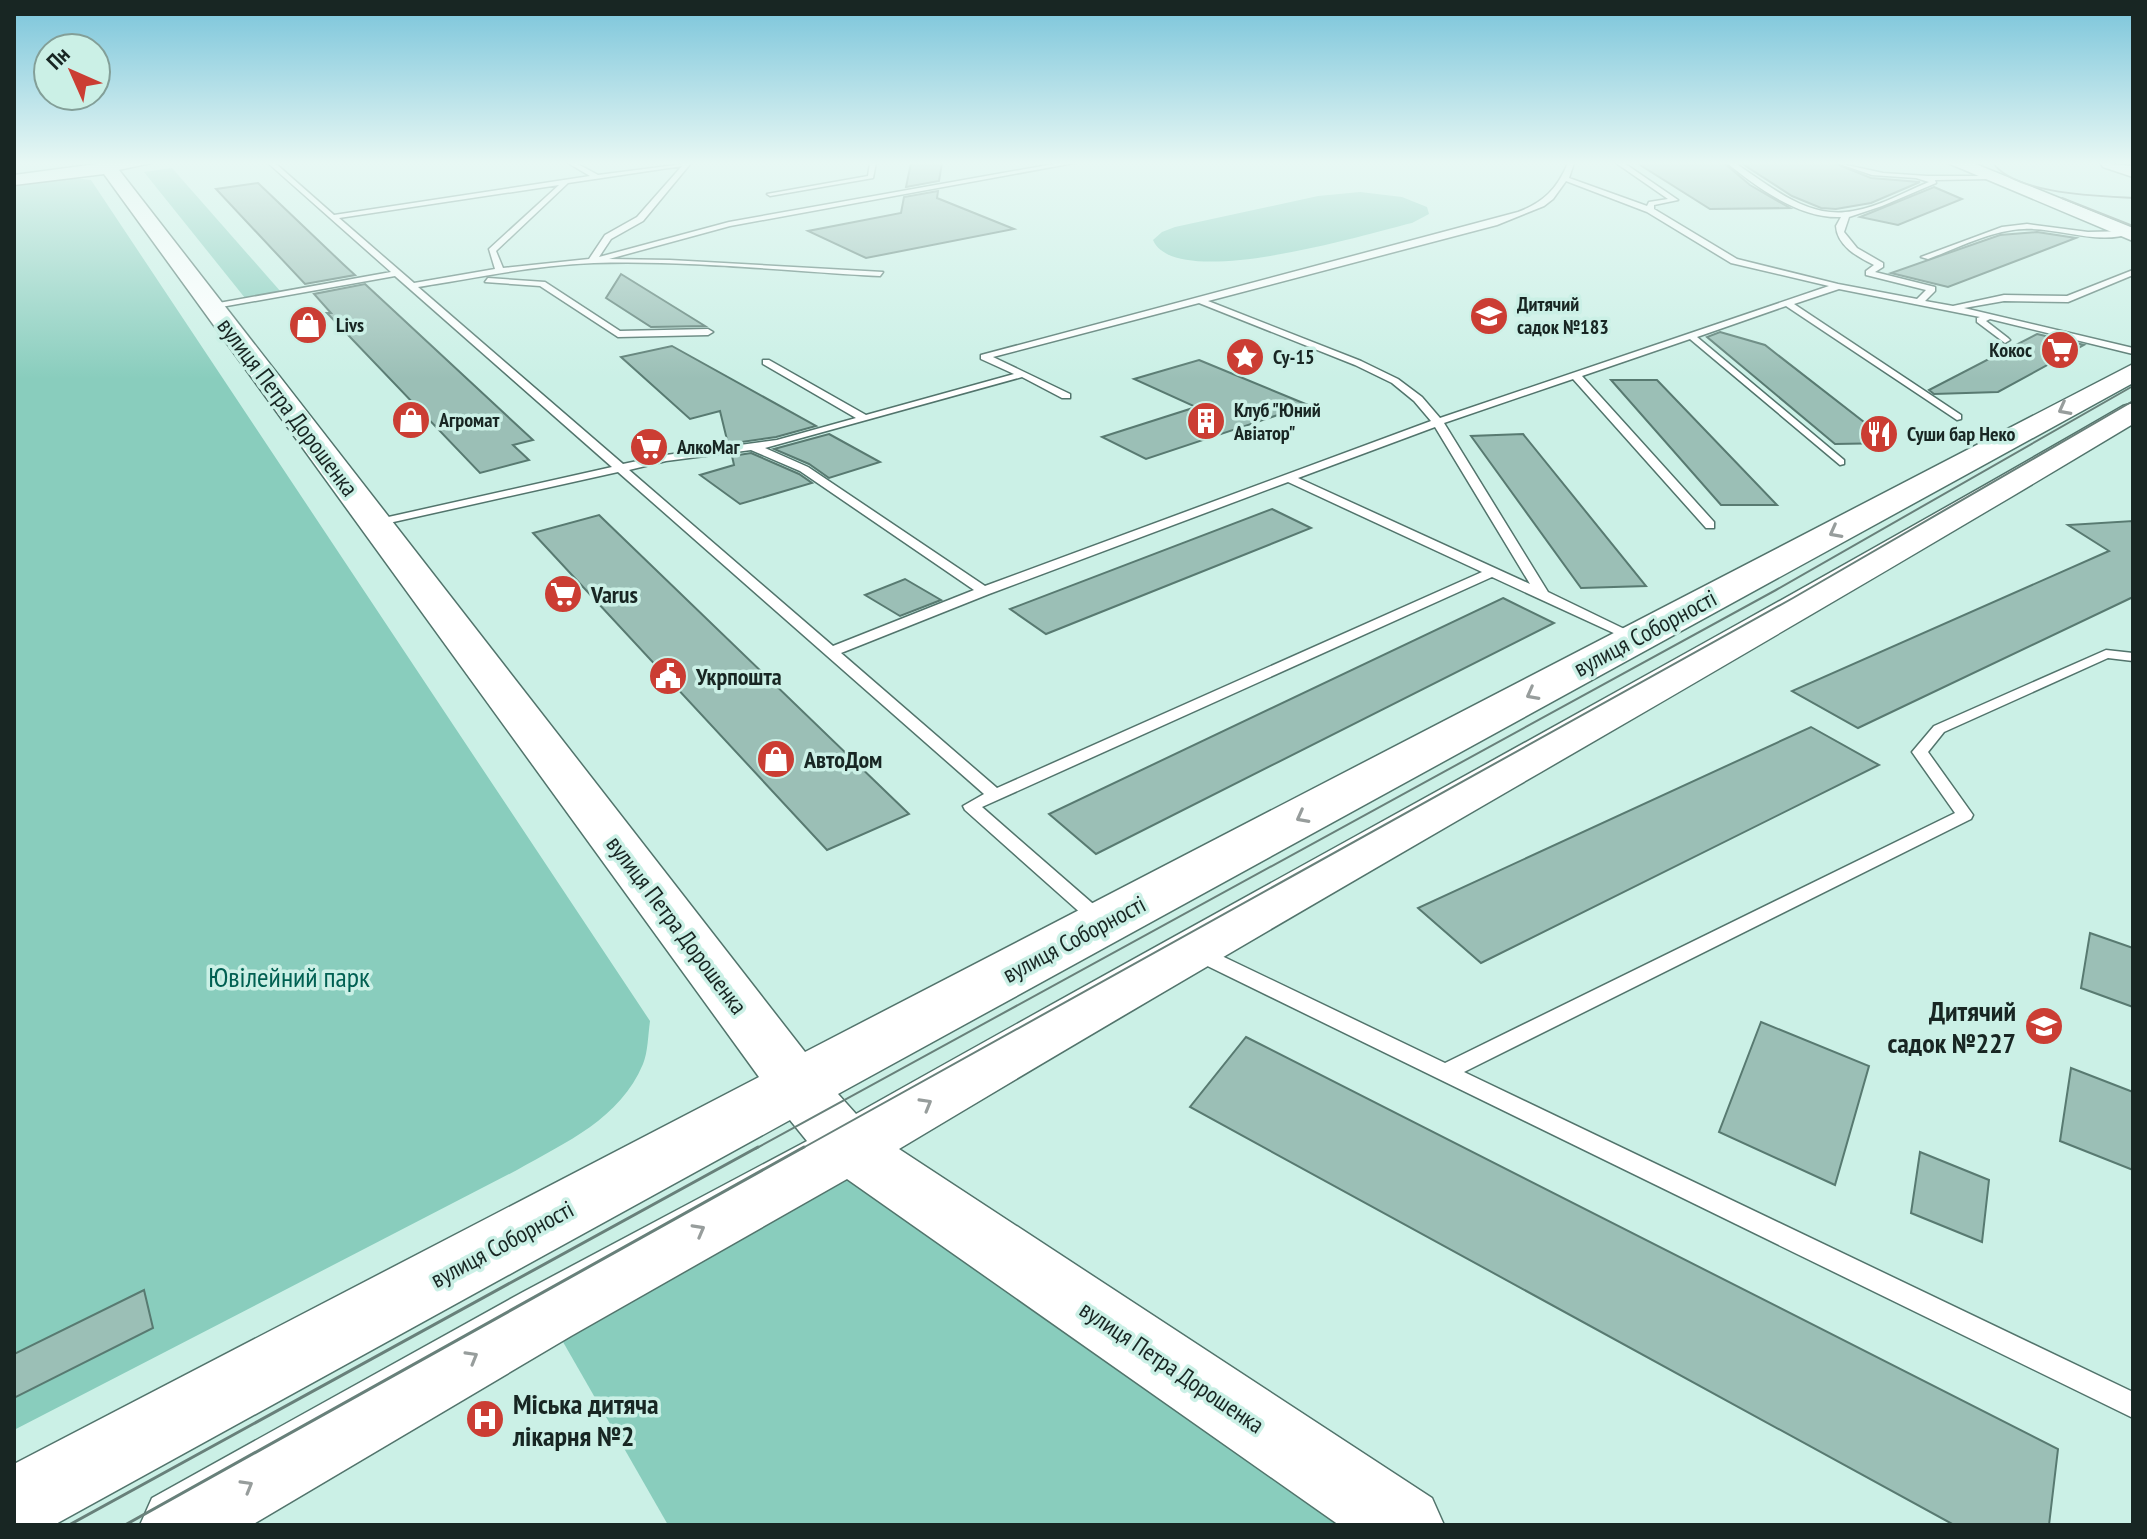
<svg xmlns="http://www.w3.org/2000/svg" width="2147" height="1539" font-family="'PT Sans Narrow',sans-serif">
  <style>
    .green { fill: #89cdbd }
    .building { fill: #9bbfb6; stroke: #587a71; stroke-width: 2 }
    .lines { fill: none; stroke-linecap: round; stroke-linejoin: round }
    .lane-casing { stroke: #52746c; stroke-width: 3 }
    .street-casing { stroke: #52746c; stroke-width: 3 }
    .secondary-casing { stroke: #52746c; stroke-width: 3 }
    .lane { fill: #fff; fill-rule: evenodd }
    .street { fill: #fff; fill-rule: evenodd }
    .secondary { fill: #fff; fill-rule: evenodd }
    .tram-far1 { stroke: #68807a; stroke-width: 2 }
    .tram { stroke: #68807a; stroke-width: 3 }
    .oneway { stroke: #979d9c }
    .labels { text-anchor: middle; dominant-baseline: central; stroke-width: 7; stroke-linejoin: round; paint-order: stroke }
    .far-poi-label { font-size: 20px; font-weight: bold; fill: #182623; stroke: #cbf0e6; text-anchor: start }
    .street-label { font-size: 24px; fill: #182623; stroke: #cbf0e6 }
    .poi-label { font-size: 24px; font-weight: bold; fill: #182623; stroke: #cbf0e6; text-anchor: start }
    .near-park-label { font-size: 28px; fill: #006052; stroke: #cbf0e6 }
    .near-poi-label { font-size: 28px; font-weight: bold; fill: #182623; stroke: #cbf0e6; text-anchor: end }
  </style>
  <rect width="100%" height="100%" fill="#cbf0e6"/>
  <g class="green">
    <polygon points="172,168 281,292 245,298 144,172"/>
    <path d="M63,177L91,180L650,1021C648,1035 648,1052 643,1064C620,1119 566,1142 517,1170L14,1430V183Z"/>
    <path d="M1360,192L1402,197L1427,207L1429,214L1412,223C1369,233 1176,293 1153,240L1162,232L1175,227L1318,196Z"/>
    <polygon points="849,1148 1405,1525 668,1525 547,1314"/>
  </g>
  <g class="building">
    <polygon points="911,163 942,163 939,181 906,187"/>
    <polygon points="1637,163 1724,163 1750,185 1790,208 1710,209"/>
    <polygon points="1741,163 1834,163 1871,178 1920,182 1871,203 1836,209 1821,208 1792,196"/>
    <polygon points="258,183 343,264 355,275 305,284 216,189"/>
    <polygon points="1934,187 1962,199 1898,225 1860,217"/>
    <polygon points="938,191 937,198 1014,229 866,258 808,231 901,213 904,197"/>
    <polygon points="2037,232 2076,238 1948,287 1891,273 2000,235"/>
    <polygon points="621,274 705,326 651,327 606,298"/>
    <polygon points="365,284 533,440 513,445 529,460 480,473 327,313 331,313 314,294"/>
    <polygon points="1720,332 1765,345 1891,443 1835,444 1707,337"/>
    <polygon points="2037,334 2084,345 1998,392 1934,394 1929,390"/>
    <polygon points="672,346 816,426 776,437 728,444 720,411 690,419 621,357"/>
    <polygon points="1199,360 1308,405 1146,459 1102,437 1196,407 1134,379"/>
    <polygon points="1611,380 1657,380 1777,505 1721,505"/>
    <polygon points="829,434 880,462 829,478 809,464 774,449"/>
    <polygon points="1523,434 1646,586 1581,588 1471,436"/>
    <polygon points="751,453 799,474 812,483 740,504 700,475 734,465 732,456"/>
    <polygon points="1272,509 1311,528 1046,634 1010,609"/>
    <polygon points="599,515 909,814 827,850 533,533"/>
    <polygon points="2133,521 2133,597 1858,728 1792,691 2109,551 2068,525"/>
    <polygon points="905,579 941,600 900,616 865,595"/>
    <polygon points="1503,598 1554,623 1096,854 1049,814"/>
    <polygon points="1811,727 1879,765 1481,963 1418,908"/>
    <polygon points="2090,933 2133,948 2133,1007 2081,988"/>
    <polygon points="1761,1022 1869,1066 1835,1185 1719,1132"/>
    <polygon points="1246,1037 2058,1449 2049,1525 1954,1525 1190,1107"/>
    <polygon points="2071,1068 2133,1092 2133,1170 2060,1141"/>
    <polygon points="1920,1152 1989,1180 1982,1242 1911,1213"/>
    <polygon points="144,1290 153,1328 14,1398 14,1354"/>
  </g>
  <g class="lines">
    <defs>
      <g id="lane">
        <path d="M268,163H275L334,215L590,176L568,163H576L598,175L691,163L643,221L611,239L599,257L729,222L1059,163H1074L730,226L609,259L670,260L883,272L880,276C785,271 689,260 594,263C535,265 476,278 418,287L623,464L666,455L777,440L856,418L763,364V360H769L866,415L1014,374L981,359V355L1518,212C1544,202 1557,189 1568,163H1574L1569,178L1647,206L1649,202L1668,199L1616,163H1624L1678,200L1654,205V209L1737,259L1838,284L1917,299L1926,290L1866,275V271L1874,265C1858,257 1837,246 1836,226L1841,217C1800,219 1758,188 1727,163H1735C1770,186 1808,220 1853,211C1879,207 1904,192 1929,182L1916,178L1872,175L1837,163L1883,173L1927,176H1992L1990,179L1935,180L1936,183L1882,206L1849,217L1844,232L1857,248L1883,263V267L1875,272L1935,287V291L1925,301L1953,306L2004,295L2067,296L2133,270V275L2068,302L2004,301L1964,308L2133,348V354L1990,319L1986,321L2008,338L2010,340L2005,343L1977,322V318L1980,317L1839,289L1794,304L1961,415V419L1957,420L1786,306L1697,337L1844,460V464L1840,465L1690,339L1582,376L1714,522V528H1706L1573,379L1444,423L1548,592L1643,638L1641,641H1631L1492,577L982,807L1107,916L1109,920L1107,924H1093L965,810L963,806L984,794L618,472L371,527L369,524L375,520L612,467L395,276L210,309L209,307L213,304L391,272ZM682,166L637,217L605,235L589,259L503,268L496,251L568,183ZM1566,181L1647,212L1731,263L1829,286L1440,418L1422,397L1398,379L1361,361L1208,301L1497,225L1544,206L1553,199ZM559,185L489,249L495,269L414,283L339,218ZM1199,303L1355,365L1392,383L1414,401L1431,421L985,586L808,467L765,448L1022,377L1062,398H1070V394L993,357ZM1435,427L1530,584L1298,478ZM751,450L800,471L974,590L833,646L629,470L666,461ZM1288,482L1482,572L997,788L841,653L989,594Z"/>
        <polygon points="870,163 876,163 873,178 770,196 767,194 868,176"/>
        <path d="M2027,224L2088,232L2127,231L2131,233C2100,246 2057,227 2024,229C1992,230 1958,248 1928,259L1921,257L2002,227Z"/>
        <polygon points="488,278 545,282 620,331 708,329 713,332 708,335 618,337 540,286 485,282"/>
        <polygon points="2106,650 2133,653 2133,661 2108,658 1944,732 1928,752 1973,815 1971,819 1464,1072 2133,1392 2133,1418 1189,957 1187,952 1189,947 1203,947 1445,1063 1955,813 1912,752 1934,726"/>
      </g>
      <polygon id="street" points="151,163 109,172 103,168 118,163"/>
      <g id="secondary">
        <path d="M104,163H122L119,170L805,1052L2133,364V383L838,1094L856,1114C1277,877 1704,648 2123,406L2133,403V424C1724,670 1308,903 899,1149L1432,1498L1444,1525H1339L847,1179L571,1336L252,1525H140L152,1498L523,1292L807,1141L790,1120L54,1525H14V1464L759,1077L104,174L14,185V175Z"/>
        <polygon points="1948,163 1973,163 2133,228 2133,241"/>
        <polygon points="2100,163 2133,166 2133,177 2103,167"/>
      </g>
    </defs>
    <use href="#lane" class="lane-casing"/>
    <use href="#street" class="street-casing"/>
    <use href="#secondary" class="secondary-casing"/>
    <use href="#lane" class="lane"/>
    <use href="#street" class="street"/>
    <use href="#secondary" class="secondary"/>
    <g class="tram-far1">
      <path d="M1993,163C2015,194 2097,196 2133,198"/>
      <polyline points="2124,163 2133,165"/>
      <polyline points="2062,198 2133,226"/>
      <polyline points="755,1149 1776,590 2133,386"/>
      <polyline points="801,1149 1793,598 2133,401"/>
    </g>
    <g class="tram">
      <polyline points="69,1525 758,1147"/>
      <polyline points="125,1525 804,1147"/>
    </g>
  </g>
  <defs><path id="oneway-chevron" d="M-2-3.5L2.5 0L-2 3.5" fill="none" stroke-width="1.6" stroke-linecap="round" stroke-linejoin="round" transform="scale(2)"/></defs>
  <g class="oneway">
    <use href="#oneway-chevron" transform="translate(2064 409) rotate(152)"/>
    <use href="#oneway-chevron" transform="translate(1835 532) rotate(152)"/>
    <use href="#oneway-chevron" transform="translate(1532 694) rotate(152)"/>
    <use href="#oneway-chevron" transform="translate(1302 817) rotate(152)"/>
    <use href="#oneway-chevron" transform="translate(926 1104) rotate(-30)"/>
    <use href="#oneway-chevron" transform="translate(699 1230) rotate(-29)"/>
    <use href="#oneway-chevron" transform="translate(472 1357) rotate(-30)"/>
    <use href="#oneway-chevron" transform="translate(247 1486) rotate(-30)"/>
  </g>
  <linearGradient id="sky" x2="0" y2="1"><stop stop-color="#79c4da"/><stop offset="0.43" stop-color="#e8f8f4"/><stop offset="1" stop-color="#e8f8f4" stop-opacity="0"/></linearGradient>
  <rect width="2147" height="379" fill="url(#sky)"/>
  <defs>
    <symbol id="school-disc" viewBox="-11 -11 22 22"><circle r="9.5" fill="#cb3d33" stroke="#cbf0e6"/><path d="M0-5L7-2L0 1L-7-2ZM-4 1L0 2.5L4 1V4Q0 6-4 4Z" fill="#fff"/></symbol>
    <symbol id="shop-disc" viewBox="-11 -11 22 22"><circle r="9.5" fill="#cb3d33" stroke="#cbf0e6"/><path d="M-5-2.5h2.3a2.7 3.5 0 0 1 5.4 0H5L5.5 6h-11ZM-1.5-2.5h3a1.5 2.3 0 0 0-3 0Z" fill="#fff"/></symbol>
    <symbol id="supermarket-disc" viewBox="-11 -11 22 22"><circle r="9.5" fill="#cb3d33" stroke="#cbf0e6"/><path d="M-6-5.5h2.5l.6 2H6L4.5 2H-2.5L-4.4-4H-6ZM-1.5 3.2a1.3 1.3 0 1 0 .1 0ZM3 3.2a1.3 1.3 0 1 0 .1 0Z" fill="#fff"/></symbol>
    <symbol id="sight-disc" viewBox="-11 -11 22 22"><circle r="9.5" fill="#cb3d33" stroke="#cbf0e6"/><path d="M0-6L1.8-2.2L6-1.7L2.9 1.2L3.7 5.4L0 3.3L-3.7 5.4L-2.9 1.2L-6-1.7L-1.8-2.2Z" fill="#fff"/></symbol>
    <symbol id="building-disc" viewBox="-11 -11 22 22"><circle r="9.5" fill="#cb3d33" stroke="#cbf0e6"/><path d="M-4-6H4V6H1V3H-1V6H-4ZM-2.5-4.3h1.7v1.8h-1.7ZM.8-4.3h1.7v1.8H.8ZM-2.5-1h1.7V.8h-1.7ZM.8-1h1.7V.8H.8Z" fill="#fff"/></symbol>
    <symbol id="restaurant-disc" viewBox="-11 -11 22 22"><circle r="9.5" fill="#cb3d33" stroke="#cbf0e6"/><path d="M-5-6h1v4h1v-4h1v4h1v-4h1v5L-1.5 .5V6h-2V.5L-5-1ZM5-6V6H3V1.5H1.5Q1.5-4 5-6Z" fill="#fff"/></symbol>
    <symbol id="civic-disc" viewBox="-11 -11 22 22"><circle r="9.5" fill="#cb3d33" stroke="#cbf0e6"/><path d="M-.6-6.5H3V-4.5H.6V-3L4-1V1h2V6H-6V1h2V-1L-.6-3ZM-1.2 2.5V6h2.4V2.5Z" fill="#fff"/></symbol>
    <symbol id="hospital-disc" viewBox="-11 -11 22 22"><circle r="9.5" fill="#cb3d33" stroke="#cbf0e6"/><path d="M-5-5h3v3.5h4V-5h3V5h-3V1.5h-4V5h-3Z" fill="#fff"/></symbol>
  </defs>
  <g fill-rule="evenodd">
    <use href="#school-disc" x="1467" y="294" width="44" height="44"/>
    <use href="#shop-disc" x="286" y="303" width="44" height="44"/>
    <use href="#supermarket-disc" x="2038" y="328" width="44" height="44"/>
    <use href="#sight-disc" x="1223" y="335" width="44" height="44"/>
    <use href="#shop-disc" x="389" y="398" width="44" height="44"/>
    <use href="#building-disc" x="1184" y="399" width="44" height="44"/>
    <use href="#restaurant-disc" x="1857" y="412" width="44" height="44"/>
    <use href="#supermarket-disc" x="627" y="425" width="44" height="44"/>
    <use href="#supermarket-disc" x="541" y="572" width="44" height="44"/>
    <use href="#civic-disc" x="646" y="654" width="44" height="44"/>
    <use href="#shop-disc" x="754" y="737" width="44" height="44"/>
    <use href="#school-disc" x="2022" y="1004" width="44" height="44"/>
    <use href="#hospital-disc" x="463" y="1397" width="44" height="44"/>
  </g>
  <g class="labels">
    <g class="far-poi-label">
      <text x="1517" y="304">Дитячий<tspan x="1517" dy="23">садок №183</tspan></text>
      <text x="336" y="325">Livs</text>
      <text x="2032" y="350" text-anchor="end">Кокос</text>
      <text x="1273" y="357">Су-15</text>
      <text x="1234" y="410">Клуб "Юний<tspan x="1234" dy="23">Авіатор"</tspan></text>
      <text x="439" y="420">Агромат</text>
      <text x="1907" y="434">Суши бар Неко</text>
      <text x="677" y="447">АлкоМаг</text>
    </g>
    <g class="street-label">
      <text transform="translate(288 407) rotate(53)">вулиця Петра Дорошенка</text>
      <text transform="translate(1645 633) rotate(-28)">вулиця Соборності</text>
      <text transform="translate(677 925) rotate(53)">вулиця Петра Дорошенка</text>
      <text transform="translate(1074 939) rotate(-28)">вулиця Соборності</text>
      <text transform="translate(502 1244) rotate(-28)">вулиця Соборності</text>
      <text transform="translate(1172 1367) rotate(34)">вулиця Петра Дорошенка</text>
    </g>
    <g class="poi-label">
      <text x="591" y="594">Varus</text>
      <text x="696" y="676">Укрпошта</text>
      <text x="804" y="759">АвтоДом</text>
    </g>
    <g class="near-park-label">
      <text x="289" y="976">Ювілейний парк</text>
    </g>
    <g class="near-poi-label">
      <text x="2016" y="1010">Дитячий<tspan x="2016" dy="32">садок №227</tspan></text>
      <text x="513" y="1403" text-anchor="start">Міська дитяча<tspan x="513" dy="32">лікарня №2</tspan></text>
    </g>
  </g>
  <rect width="2147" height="1539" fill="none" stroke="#182623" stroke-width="32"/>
  <g transform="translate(72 72) rotate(315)"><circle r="38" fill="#cbf0e6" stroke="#839f98" stroke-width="2"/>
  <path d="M0-6L14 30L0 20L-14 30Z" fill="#cb3d33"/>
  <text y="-12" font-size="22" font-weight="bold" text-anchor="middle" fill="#182623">Пн</text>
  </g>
</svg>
